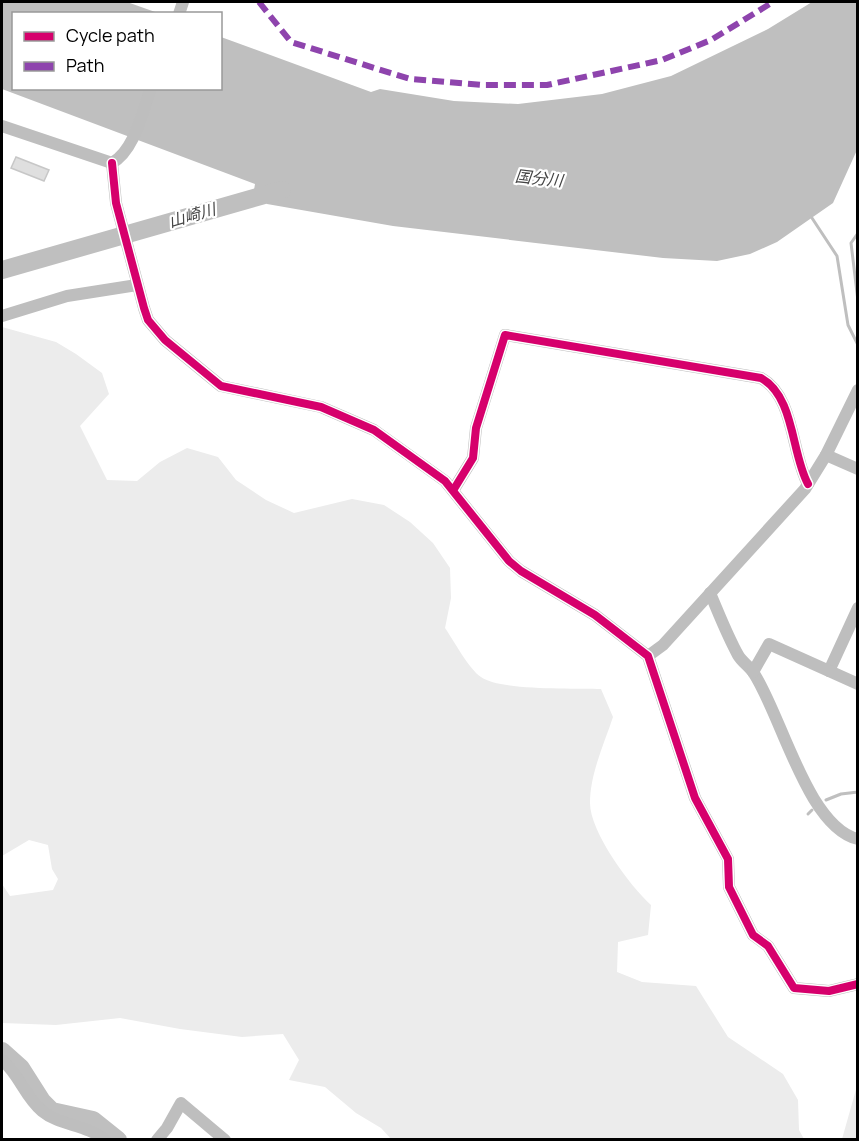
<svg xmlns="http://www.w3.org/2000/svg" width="859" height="1141" font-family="Manrope,'Noto Sans JP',sans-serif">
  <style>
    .green { fill: #ececec }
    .water { fill: #bfbfbf }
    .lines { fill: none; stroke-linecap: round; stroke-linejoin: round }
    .stream { stroke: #bfbfbf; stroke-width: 3 }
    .river { stroke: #bfbfbf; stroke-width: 18 }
    .building { fill: #dfdfdf; stroke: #c7c7c7; stroke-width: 1.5 }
    .minor { stroke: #bebebe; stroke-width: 12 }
    .quiet { stroke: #8e44ad; stroke-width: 6; stroke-dasharray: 12 6; stroke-linecap: butt }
    .cycleway-casing { stroke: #fff; stroke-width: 11 }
    .cycleway { stroke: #d6006c; stroke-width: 8 }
    .labels { text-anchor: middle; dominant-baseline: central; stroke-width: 4.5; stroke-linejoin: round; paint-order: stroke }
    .water-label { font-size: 16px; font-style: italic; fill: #444; stroke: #fff }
  </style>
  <rect width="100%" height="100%" fill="#fff"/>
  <g class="green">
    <path d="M2,327L56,342L76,354L102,373L109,394L80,426L107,480L137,481L160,462L187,448L218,457L236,480L266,500L294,513L352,499L384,505L410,522L433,543L450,568L451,598L445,628C454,641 469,669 481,677C500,691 575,688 601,689L613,717C604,744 590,774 590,803C590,832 630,886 651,905L648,935L618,942L617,972L642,982L696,986L728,1037L783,1074L798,1100L799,1130L804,1139H391L381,1128L356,1113L325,1087L289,1080L299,1060L283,1034L242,1037L180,1029L120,1018L56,1025L2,1023V884L10,896L53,890L58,879L52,869L48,845L29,840L2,856Z"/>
    <polygon points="857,1085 857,1139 842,1139 857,1086"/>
  </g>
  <polygon class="water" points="2,2 127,2 158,13 14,14 14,88 220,88 221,37 371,92 380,89 454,101 518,104 602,94 671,76 768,29 812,2 857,2 857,150 833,203 777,242 750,254 717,261 663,258 393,226 267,204 254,190 255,184 2,89"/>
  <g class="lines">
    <g class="stream">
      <polyline points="810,215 837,256 848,325 858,345"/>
      <polyline points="858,233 851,243 858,301"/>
      <polyline points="826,800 841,794 858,792"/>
      <polyline points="808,814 812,810"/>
    </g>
    <g class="river">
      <polyline points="2,270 282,190"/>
      <polyline points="2,1051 21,1068 42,1101 52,1111 93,1120 118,1140"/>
    </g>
  </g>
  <polygon class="building" points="16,157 49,170 44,181 11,168"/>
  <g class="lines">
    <g class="minor">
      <polyline points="179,14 183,2"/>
      <path d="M2,126L112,163C135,150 142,112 151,88"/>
      <polyline points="112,163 116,203 144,308 148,320 165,340 221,386 321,407 374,430 445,481 509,561 521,571 595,615 648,656 695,798 728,859 729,887 753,935 768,946 794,988 829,991 858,984"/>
      <polyline points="2,316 67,296 137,285"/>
      <polyline points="826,455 858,469"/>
      <path d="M454,489L473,458L476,428L505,335L761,378C795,397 791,453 808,484"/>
      <path d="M710,593C719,614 727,635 738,655C742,662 749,666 753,672C781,713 807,827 858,839"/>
      <polyline points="648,656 663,645 805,489 826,455 858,390"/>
      <polyline points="829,671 858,608"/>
      <polyline points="753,672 769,644 858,684"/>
      <path d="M2,1060C19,1074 25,1097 42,1111C60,1126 86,1124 105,1140"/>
      <polyline points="157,1140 167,1128 181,1103 225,1140"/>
    </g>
    <polyline class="quiet" points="259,2 291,42 410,79 483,85 547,85 662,60 711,40 773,2"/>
    <defs>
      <g id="cycleway">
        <polyline points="112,163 116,203 144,308 148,320 165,340 221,386 321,407 374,430 445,481 509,561 521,571 595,615 648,656 695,798 728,859 729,887 753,935 768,946 794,988 829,991 858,984"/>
        <path d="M454,489L473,458L476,428L505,335L761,378C795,397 791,453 808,484"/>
      </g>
    </defs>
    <use href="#cycleway" class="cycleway-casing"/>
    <use href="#cycleway" class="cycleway"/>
  </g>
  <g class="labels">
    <g class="water-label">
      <text transform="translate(539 178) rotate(6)">国分川</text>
      <text transform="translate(192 215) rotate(-16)">山崎川</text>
    </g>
  </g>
  <rect width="859" height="1141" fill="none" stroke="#000000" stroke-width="6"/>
  <rect x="12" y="12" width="210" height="78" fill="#ffffff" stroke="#999999" stroke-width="1.5"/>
  <rect x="24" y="32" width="30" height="9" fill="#d6006c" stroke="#999999" stroke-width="1.5"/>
  <text x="66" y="42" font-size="18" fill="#000000">Cycle path</text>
  <rect x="24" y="62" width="30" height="9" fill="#8e44ad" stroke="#999999" stroke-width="1.5"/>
  <text x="66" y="72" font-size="18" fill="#000000">Path</text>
</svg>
